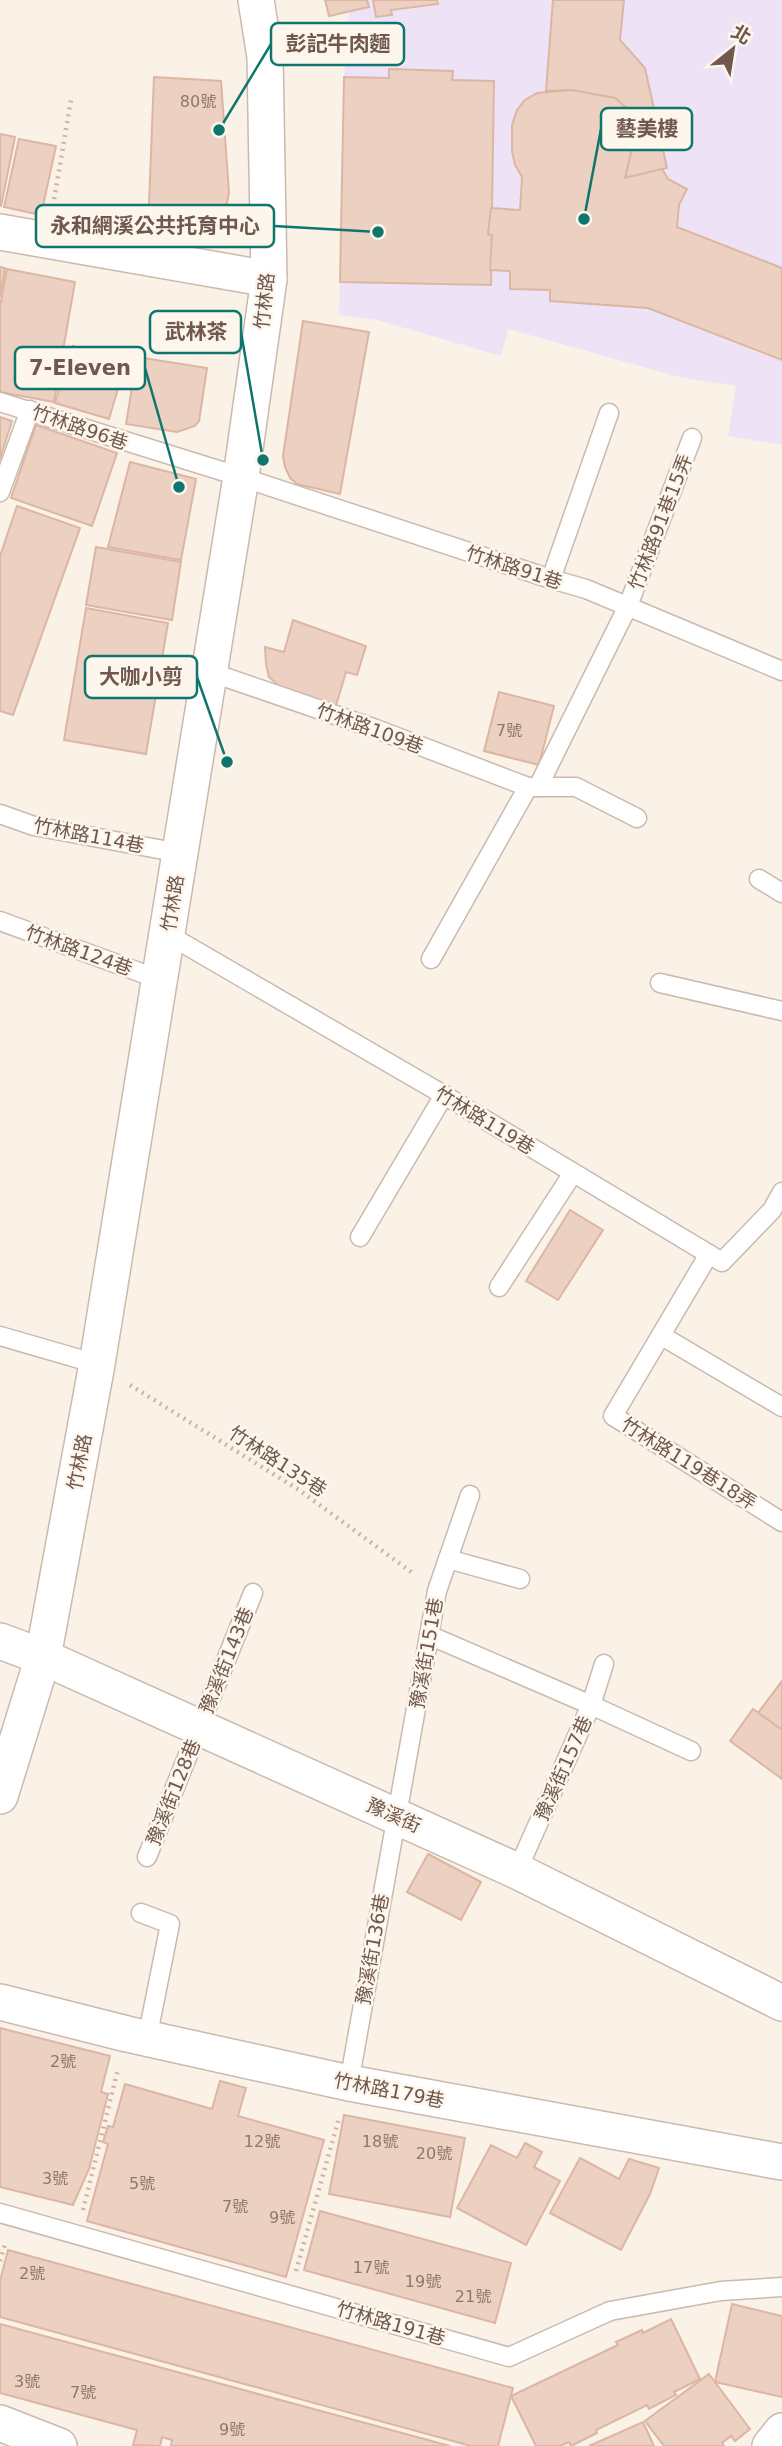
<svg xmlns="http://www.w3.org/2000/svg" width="782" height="2446" font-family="'DejaVu Sans','Noto Sans TC',sans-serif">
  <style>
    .education { fill: #eee3f6 }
    .building { fill: #ecd0c1; stroke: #ddb6a3; stroke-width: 2 }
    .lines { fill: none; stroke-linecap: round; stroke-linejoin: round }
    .lane-casing { stroke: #cbb9ae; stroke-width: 21 }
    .street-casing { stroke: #cbb9ae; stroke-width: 38 }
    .path { stroke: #d1b3a4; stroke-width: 4.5; stroke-dasharray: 2 5; stroke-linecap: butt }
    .lane { stroke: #fff; stroke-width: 18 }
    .street { stroke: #fff; stroke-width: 35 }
    .labels { text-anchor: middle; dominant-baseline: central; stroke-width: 5; stroke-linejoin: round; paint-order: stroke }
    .number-label { font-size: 16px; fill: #90766b }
    .street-label { font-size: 19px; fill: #71584e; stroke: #fdf6ec }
    .leader { fill: none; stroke: #0f766e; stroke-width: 2.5 }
    .callout-dot { fill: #0f766e; stroke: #fdf6ec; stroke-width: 2.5 }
    .callout { fill: #fdf6ec; stroke: #0f766e; stroke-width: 2.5 }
    .callout-label { font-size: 21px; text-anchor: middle; font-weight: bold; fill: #71584e }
  </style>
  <rect width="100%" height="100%" fill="#faf1e7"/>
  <polygon class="education" points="325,0 782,0 782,445 728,436 736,386 683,378 508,329 501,356 377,320 339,315 344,77 349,12"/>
  <g class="building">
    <polygon points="325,0 367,0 369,7 329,16"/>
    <polygon points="373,0 437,0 438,4 391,10 392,15 376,17"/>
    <polygon points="553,0 624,0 620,40 645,68 667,168 625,178 634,140 634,123 629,110 615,98 571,90 546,91"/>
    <polygon points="389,69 453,71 452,80 494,81 492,208 488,234 492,235 491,285 340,282 344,77 389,78"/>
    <polygon points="154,77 221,81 229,193 227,203 216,220 207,230 187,234 148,229"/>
    <polygon points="571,90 615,98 629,110 634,123 634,140 625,178 662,169 668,179 687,189 679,205 677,227 782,268 782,360 648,308 550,301 550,290 510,289 510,271 490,270 492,235 488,234 491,208 520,210 522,177 515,165 512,151 512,125 517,110 525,100 537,93"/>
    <polygon points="0,134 15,137 1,206 0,206"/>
    <polygon points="19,139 56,146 41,215 4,207"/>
    <polygon points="0,267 5,268 0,297"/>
    <polygon points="7,269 75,282 54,402 0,392 0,307"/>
    <polygon points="303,321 369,332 340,494 297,484 290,478 285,467 283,456"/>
    <polygon points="73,346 126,362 109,419 55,403"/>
    <polygon points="137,357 207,368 199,421 195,426 177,432 126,424"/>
    <polygon points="0,417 12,421 0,459"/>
    <polygon points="36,425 117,453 92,526 11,498"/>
    <polygon points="130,462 196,479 181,560 108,547"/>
    <polygon points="17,506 80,528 13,715 0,711 0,556"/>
    <polygon points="96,547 181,562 172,620 86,605"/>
    <polygon points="86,608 168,623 146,754 64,740"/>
    <polygon points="293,620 366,646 357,675 346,672 335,709 281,688 269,677 266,664 265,647 284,652"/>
    <polygon points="499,692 554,706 539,765 484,751"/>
    <polygon points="570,1210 603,1230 558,1300 526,1281"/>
    <polygon points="782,1681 782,1730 758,1713"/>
    <polygon points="753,1709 782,1730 782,1779 730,1741"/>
    <polygon points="428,1854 481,1882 461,1920 407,1892"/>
    <polygon points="0,2028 110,2056 101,2092 108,2094 89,2169 73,2205 0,2187"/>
    <polygon points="220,2081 246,2088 238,2116 324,2140 286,2277 87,2221 108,2144 103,2142 108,2126 113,2127 125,2084 212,2109"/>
    <polygon points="344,2115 465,2138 450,2217 329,2194"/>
    <polygon points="525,2143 542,2152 534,2167 560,2181 526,2245 457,2208 491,2145 517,2158"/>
    <polygon points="580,2158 619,2179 629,2159 659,2168 650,2194 621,2250 550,2213"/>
    <polygon points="320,2211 511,2263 495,2323 304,2270"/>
    <polygon points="8,2250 513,2388 498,2446 471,2446 0,2317 0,2281"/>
    <polygon points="732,2304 782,2316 782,2397 715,2382"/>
    <polygon points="671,2319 700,2379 674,2392 676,2395 649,2409 647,2405 596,2430 597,2433 571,2446 569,2442 560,2446 536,2446 511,2396 618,2345 616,2342 642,2330 643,2333"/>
    <polygon points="0,2324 450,2446 171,2446 172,2440 162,2437 160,2446 133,2445 137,2430 0,2393"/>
    <polygon points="709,2374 750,2429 735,2441 731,2436 722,2443 724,2446 664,2446 645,2421"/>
    <polygon points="643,2422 654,2446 589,2446"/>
  </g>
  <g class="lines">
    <defs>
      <g id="lane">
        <polyline points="0,402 241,477 551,579 586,589 782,671"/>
        <polyline points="0,492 30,410"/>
        <polyline points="551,579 609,413"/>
        <polyline points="210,672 376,729 528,787 576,787 637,818"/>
        <polyline points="538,787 628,606 692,438"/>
        <polyline points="0,814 34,826 180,853"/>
        <polyline points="759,879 782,893"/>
        <polyline points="0,921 158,979"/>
        <polyline points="167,934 444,1095 722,1262 772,1210 782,1192"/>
        <polyline points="431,959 528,787"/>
        <polyline points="660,983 782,1011"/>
        <polyline points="360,1237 444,1095"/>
        <polyline points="709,1254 613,1416 782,1522"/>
        <polyline points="499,1287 573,1173"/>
        <polyline points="0,1336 97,1364"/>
        <polyline points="662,1336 782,1407"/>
        <polyline points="448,1559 520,1579"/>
        <polyline points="431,1636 591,1705 691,1751"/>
        <polyline points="147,1857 253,1593"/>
        <polyline points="517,1871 591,1705 604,1664"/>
        <polyline points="141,1913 170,1924 147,2039"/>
        <polyline points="349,2083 437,1591 470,1495"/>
        <polyline points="0,2213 509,2357 610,2311 721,2291 782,2287"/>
      </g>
      <g id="street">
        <polyline points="0,232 269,279"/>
        <polyline points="0,1641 43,1657 517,1871 782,2003"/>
        <polyline points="0,1796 43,1657 97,1364 241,477 269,279 265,57 256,0"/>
        <polyline points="0,2002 127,2034 349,2083 782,2162"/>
        <polyline points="0,2423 59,2446"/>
        <polyline points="770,2446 782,2431"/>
      </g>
    </defs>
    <use href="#lane" class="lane-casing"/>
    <use href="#street" class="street-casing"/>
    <g class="path">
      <polyline points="53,206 71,100"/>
      <polyline points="130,1385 299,1490 414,1574"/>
      <polyline points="83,2210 118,2069"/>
      <polyline points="0,2261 6,2241"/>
      <polyline points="296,2271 339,2118"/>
    </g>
    <use href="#lane" class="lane"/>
    <use href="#street" class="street"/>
  </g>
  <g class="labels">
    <g class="number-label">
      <text x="198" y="101">80號</text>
      <text x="509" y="730">7號</text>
      <text x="63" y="2061">2號</text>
      <text x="262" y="2141">12號</text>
      <text x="380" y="2141">18號</text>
      <text x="434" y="2153">20號</text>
      <text x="55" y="2178">3號</text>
      <text x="142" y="2183">5號</text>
      <text x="235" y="2206">7號</text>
      <text x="282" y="2217">9號</text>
      <text x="371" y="2267">17號</text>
      <text x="32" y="2273">2號</text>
      <text x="423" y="2281">19號</text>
      <text x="473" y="2296">21號</text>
      <text x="27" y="2381">3號</text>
      <text x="83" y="2392">7號</text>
      <text x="232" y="2429">9號</text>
    </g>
    <g class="street-label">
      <text transform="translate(264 301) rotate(-84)">竹林路</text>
      <text transform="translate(80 427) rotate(19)">竹林路96巷</text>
      <text transform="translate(660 522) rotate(-69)">竹林路91巷15弄</text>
      <text transform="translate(514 567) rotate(18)">竹林路91巷</text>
      <text transform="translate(370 728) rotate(20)">竹林路109巷</text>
      <text transform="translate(89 835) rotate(11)">竹林路114巷</text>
      <text transform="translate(172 903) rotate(-81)">竹林路</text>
      <text transform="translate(79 950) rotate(20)">竹林路124巷</text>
      <text transform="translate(485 1120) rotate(31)">竹林路119巷</text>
      <text transform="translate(278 1461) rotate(33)">竹林路135巷</text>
      <text transform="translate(79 1462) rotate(-79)">竹林路</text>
      <text transform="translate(689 1463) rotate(32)">竹林路119巷18弄</text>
      <text transform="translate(426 1653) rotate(-80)">豫溪街151巷</text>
      <text transform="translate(226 1660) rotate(-68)">豫溪街143巷</text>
      <text transform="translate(563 1768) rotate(-66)">豫溪街157巷</text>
      <text transform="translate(173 1792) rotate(-68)">豫溪街128巷</text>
      <text transform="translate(394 1815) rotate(24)">豫溪街</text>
      <text transform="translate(372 1949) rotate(-80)">豫溪街136巷</text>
      <text transform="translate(389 2090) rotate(11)">竹林路179巷</text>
      <text transform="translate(391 2323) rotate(16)">竹林路191巷</text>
    </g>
  </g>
  <path class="leader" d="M219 130L271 44M584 219L601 129M378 232L274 226M263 460L241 332M179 487L145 368M227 762L197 677"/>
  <g class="callout-dot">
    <circle cx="219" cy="130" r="7"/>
    <circle cx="584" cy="219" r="7"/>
    <circle cx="378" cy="232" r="7"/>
    <circle cx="263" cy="460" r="7"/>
    <circle cx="179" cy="487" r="7"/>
    <circle cx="227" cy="762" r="7"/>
  </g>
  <g class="callout">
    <rect x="271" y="23" width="133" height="42" rx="7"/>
    <rect x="601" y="108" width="91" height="42" rx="7"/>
    <rect x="36" y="205" width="238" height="42" rx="7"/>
    <rect x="150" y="311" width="91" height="42" rx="7"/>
    <rect x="15" y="347" width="130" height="42" rx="7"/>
    <rect x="85" y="656" width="112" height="42" rx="7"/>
  </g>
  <g class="callout-label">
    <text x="338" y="51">彭記牛肉麵</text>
    <text x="647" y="136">藝美樓</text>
    <text x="155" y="233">永和網溪公共托育中心</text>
    <text x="196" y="339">武林茶</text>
    <text x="80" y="375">7-Eleven</text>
    <text x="141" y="684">大咖小剪</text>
  </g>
  <g transform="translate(733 49) rotate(30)" stroke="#fdf6ec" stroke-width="5" paint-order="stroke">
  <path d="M0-5L12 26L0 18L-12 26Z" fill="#71584e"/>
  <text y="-10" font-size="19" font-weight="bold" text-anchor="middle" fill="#71584e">北</text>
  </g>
</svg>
